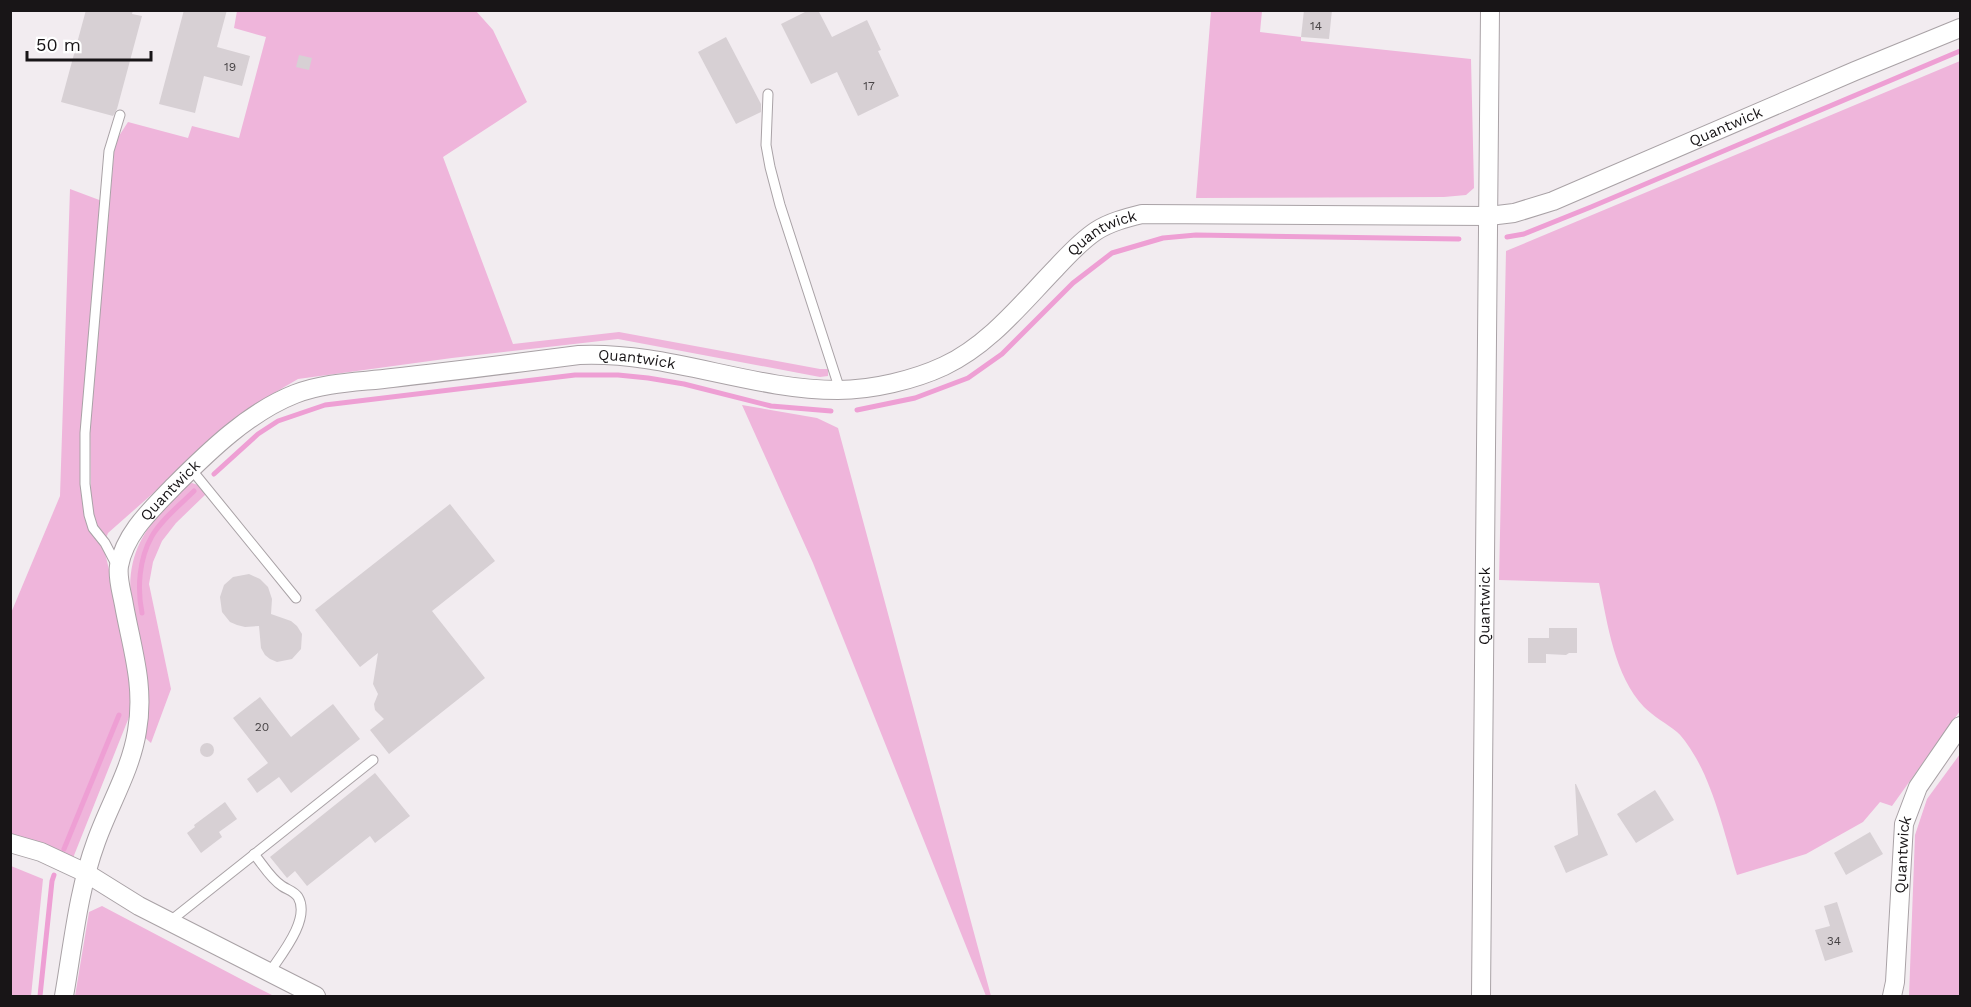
<svg xmlns="http://www.w3.org/2000/svg" width="1971" height="1007" font-family="'Work Sans',sans-serif">
  <style>
    .green { fill: #efb5db }
    .lines { fill: none; stroke-linecap: round; stroke-linejoin: round }
    .stream { stroke: #ee9fd4; stroke-width: 5 }
    .building { fill: #d7d0d4 }
    .lane-casing { stroke: #a9a2a6; stroke-width: 11 }
    .street-casing { stroke: #a9a2a6; stroke-width: 20 }
    .lane { stroke: #fff; stroke-width: 9 }
    .street { stroke: #fff; stroke-width: 18 }
    .labels { text-anchor: middle; dominant-baseline: central; stroke-width: 4.5; stroke-linejoin: round; paint-order: stroke }
    .number-label { font-size: 12px; fill: #484446 }
    .street-label { font-size: 15px; fill: #181517; stroke: #fff }
  </style>
  <rect width="100%" height="100%" fill="#f2ecf0"/>
  <g class="green">
    <polygon points="237,11 476,11 493,30 527,102 443,157 513,344 619,332 820,369 828,369 828,376 820,377 618,339 452,358 298,379 252,406 108,533 106,538 97,527 91,504 90,418 115,142 128,122 188,138 192,126 239,138 266,37 234,28"/>
    <polygon points="1211,11 1262,11 1260,32 1301,37 1301,41 1471,59 1474,188 1466,195 1444,197 1196,198"/>
    <path d="M1960,61V711L1892,806L1880,802L1863,822L1806,854L1737,875C1726,839 1715,791 1696,758C1691,750 1685,739 1677,732C1666,723 1654,717 1644,707C1614,675 1608,625 1599,583L1499,580L1506,251Z"/>
    <polygon points="70,189 102,201 82,491 103,545 131,658 137,697 73,858 11,834 11,613 60,496"/>
    <polygon points="742,405 817,418 838,428 991,996 986,996 813,563"/>
    <path d="M192,483L198,485L207,493L176,523L162,541L153,562L149,584L171,689L151,743L142,735L136,646C143,632 134,622 132,607C123,550 150,521 188,484Z"/>
    <polygon points="1960,754 1960,996 1909,996 1915,835 1927,799"/>
    <polygon points="11,866 43,879 31,996 11,996"/>
    <polygon points="102,906 254,986 274,996 75,996 89,912"/>
  </g>
  <g class="lines">
    <g class="stream">
      <polyline points="1507,237 1524,234 1591,207 1960,51"/>
      <polyline points="857,410 915,398 968,378 1002,354 1073,283 1112,253 1163,238 1196,235 1459,239"/>
      <polyline points="214,474 258,434 278,421 325,405 575,375 618,375 648,378 684,384 771,406 831,411"/>
      <path d="M142,613C137,588 139,559 152,536C162,519 180,505 194,491"/>
      <polyline points="64,849 119,715"/>
      <polyline points="40,996 52,881 54,875"/>
    </g>
  </g>
  <g class="building">
    <polygon points="86,10 133,10 132,14 142,16 117,109 113,116 61,102"/>
    <polygon points="184,10 227,10 217,47 250,56 242,86 204,76 195,113 159,104"/>
    <polygon points="809,10 818,10 832,37 867,20 881,50 878,51 899,96 858,116 837,72 811,84 781,24"/>
    <polygon points="1304,10 1332,10 1329,39 1301,37"/>
    <polygon points="726,37 761,104 761,112 736,124 698,52"/>
    <polygon points="299,55 312,58 309,70 296,67"/>
    <polygon points="450,504 495,561 432,611 485,678 389,754 370,730 384,719 375,710 374,704 378,694 373,684 378,653 360,667 315,610"/>
    <polygon points="249,574 260,579 268,587 272,599 271,614 291,621 297,626 302,634 301,649 292,659 277,662 270,659 265,655 261,648 259,626 245,627 237,625 230,622 222,612 220,597 224,585 233,577"/>
    <polygon points="1549,628 1577,628 1577,653 1569,653 1566,655 1546,654 1546,663 1528,663 1528,638 1549,638"/>
    <polygon points="260,697 291,737 333,704 360,739 291,793 279,777 257,793 247,779 268,763 233,718"/>
    <circle cx="207" cy="750" r="7"/>
    <polygon points="375,773 410,816 375,843 370,836 307,886 295,871 287,878 270,857"/>
    <polygon points="1575,784 1576,784 1608,855 1566,873 1554,846 1578,835"/>
    <polygon points="1655,790 1674,820 1636,843 1617,814"/>
    <polygon points="225,802 237,819 219,832 222,837 201,853 187,833 195,827 194,825"/>
    <polygon points="1870,832 1883,854 1846,875 1834,853"/>
    <polygon points="1837,902 1853,952 1825,961 1815,930 1830,926 1824,906"/>
  </g>
  <g class="lines">
    <defs>
      <g id="lane">
        <polyline points="768,94 766,145 770,167 780,205 840,390"/>
        <polyline points="191,469 296,598"/>
        <polyline points="117,566 105,543 93,528 89,515 85,484 85,433 109,151 120,115"/>
        <path d="M254,854C263,865 271,879 282,886C288,890 294,891 298,897C311,919 281,955 269,973"/>
        <polyline points="169,922 373,760"/>
      </g>
      <g id="street">
        <polyline points="10,843 41,852 86,873 139,906 316,996"/>
        <path id="s1" d="M64,996C73,945 78,891 96,842C109,805 131,770 137,731C145,686 132,649 124,605C122,593 117,578 119,566C125,533 152,509 174,486C209,451 249,412 295,394C325,382 361,382 392,378C455,371 517,363 579,355C667,351 751,390 838,390C872,390 914,380 944,366C989,345 1022,303 1056,268C1068,255 1081,241 1096,231C1110,222 1126,218 1142,214L1489,216L1514,213L1553,201L1855,71L1960,28"/>
        <path id="s2" d="M1481,996L1490,10"/>
        <path id="s3" d="M1892,996L1895,982L1904,824L1918,787L1960,726"/>
      </g>
    </defs>
    <use href="#lane" class="lane-casing"/>
    <use href="#street" class="street-casing"/>
    <use href="#lane" class="lane"/>
    <use href="#street" class="street"/>
  </g>
  <g class="labels">
    <g class="number-label">
      <text x="1316" y="26">14</text>
      <text x="230" y="67">19</text>
      <text x="869" y="86">17</text>
      <text x="262" y="727">20</text>
      <text x="1834" y="941">34</text>
    </g>
    <g class="street-label">
      <text stroke="none"><textPath href="#s1" startOffset="2208">Quantwick</textPath></text>
      <text stroke="none"><textPath href="#s1" startOffset="1562">Quantwick</textPath></text>
      <text stroke="none"><textPath href="#s1" startOffset="1040">Quantwick</textPath></text>
      <text stroke="none"><textPath href="#s1" startOffset="536">Quantwick</textPath></text>
      <text stroke="none"><textPath href="#s2" startOffset="390">Quantwick</textPath></text>
      <text stroke="none"><textPath href="#s3" startOffset="142">Quantwick</textPath></text>
    </g>
  </g>
  <rect width="1971" height="1007" fill="none" stroke="#181517" stroke-width="24"/>
  <path d="M27 51v9h124v-9" fill="none" stroke="#181517" stroke-width="3"/>
  <text x="36" y="51" font-size="18" fill="#181517" stroke="#ffffff" stroke-width="4.5" paint-order="stroke">50 m</text>
</svg>
